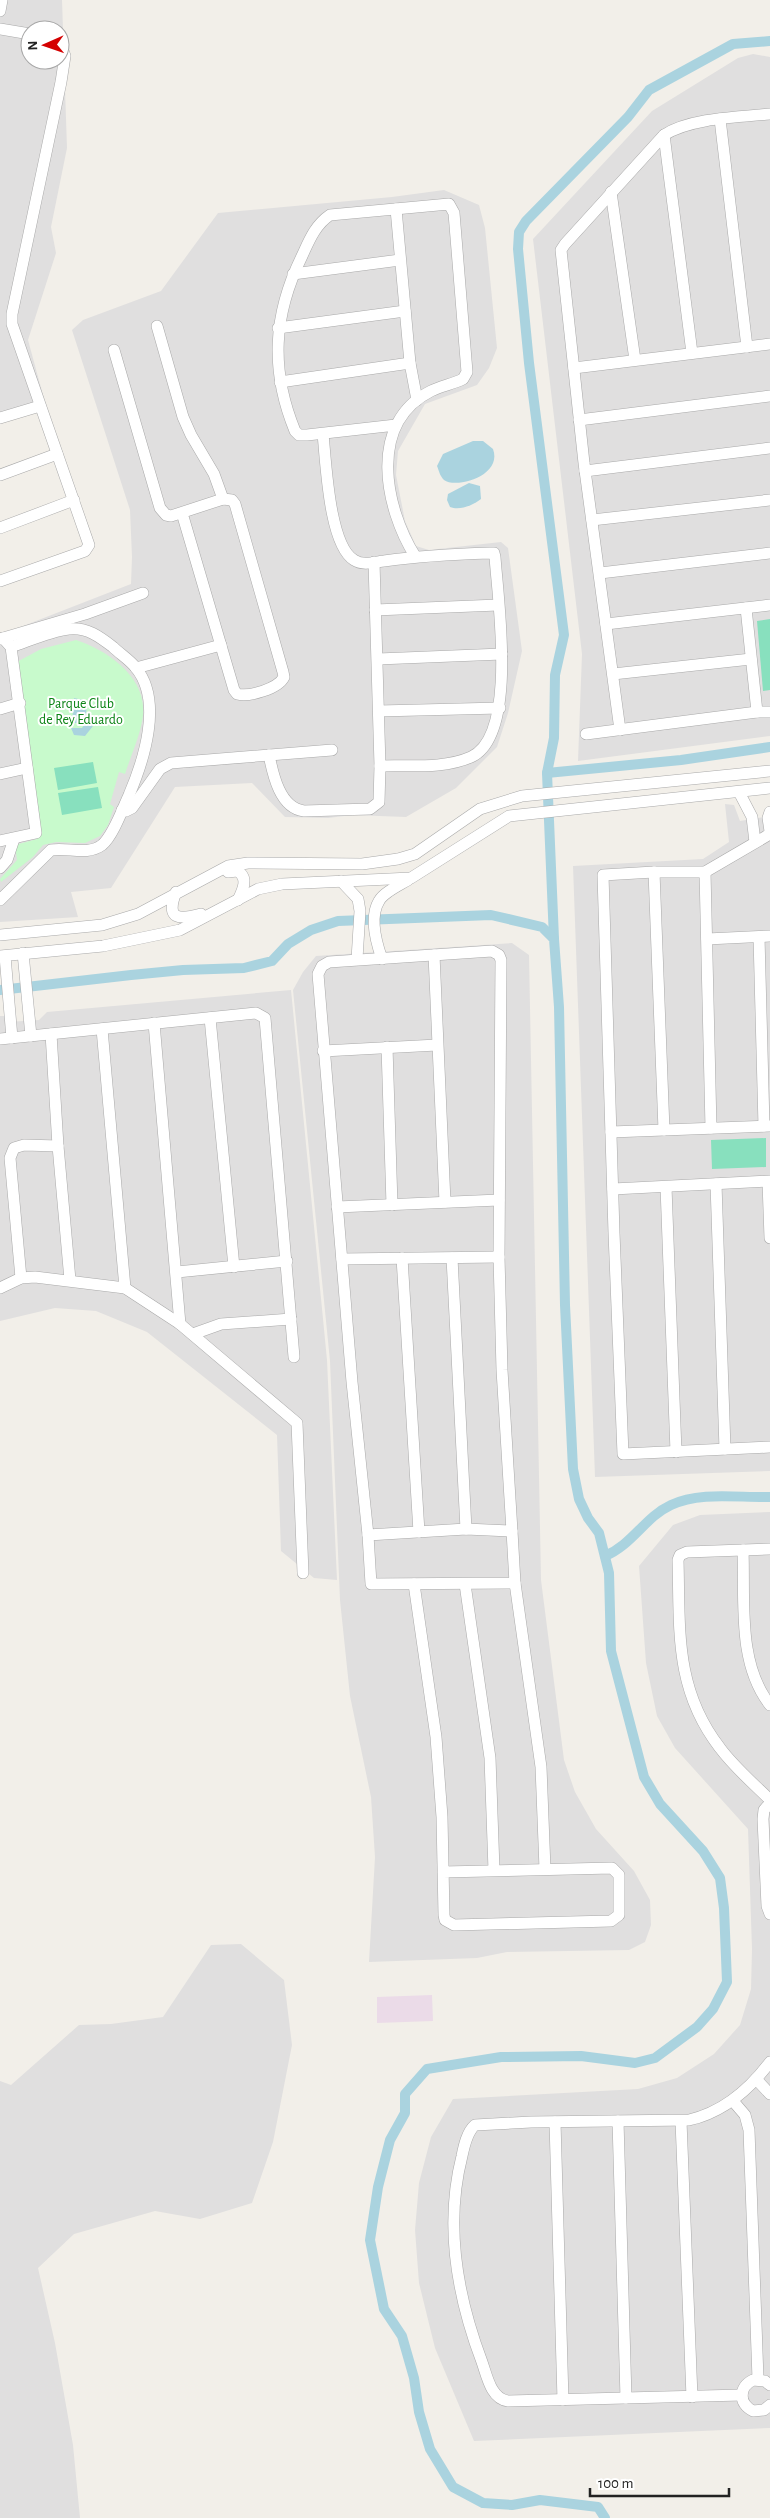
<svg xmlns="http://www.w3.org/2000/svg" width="770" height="2518" font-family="'Alegreya Sans',sans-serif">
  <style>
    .residential { fill: #e0dfdf; fill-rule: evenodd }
    .industrial { fill: #ebdbe8 }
    .park { fill: #c8facc }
    .pitch { fill: #88e0be }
    .water { fill: #aad3df }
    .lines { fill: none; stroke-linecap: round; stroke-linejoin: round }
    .canal { stroke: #aad3df; stroke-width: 10 }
    .minor-casing { stroke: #a9a9a9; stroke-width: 12 }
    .minor { stroke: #fff; stroke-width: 11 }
    .labels { text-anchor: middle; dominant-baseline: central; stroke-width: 4; stroke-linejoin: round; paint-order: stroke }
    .park-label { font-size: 14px; fill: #0c8416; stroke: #fff }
  </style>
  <rect width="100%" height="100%" fill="#f2efe9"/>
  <g class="residential">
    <path d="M0,0H62L67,148L51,227L56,253L28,340L46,406L0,420ZM30,30H60V60H30Z"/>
    <polygon points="753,54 770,57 770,736 578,761 582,654 533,239 652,111 738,58"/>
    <polygon points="444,190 479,205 485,228 497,348 489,368 477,385 425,404 398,451 396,475 405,521 416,546 429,550 501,542 508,548 522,651 508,713 497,747 456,788 406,817 352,815 328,818 285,817 252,783 175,787 111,888 71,892 78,917 0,922 0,635 131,584 132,557 130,510 72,330 83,320 161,291 218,213 392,197"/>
    <polygon points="725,804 734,805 740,821 770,816 770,1471 595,1477 573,866 703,859 729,842"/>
    <polygon points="512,943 529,955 541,1580 564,1760 575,1792 596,1829 634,1871 650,1900 651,1925 645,1942 629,1950 507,1952 477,1958 369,1962 375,1857 371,1797 350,1696 340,1600 330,1361 293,990 303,972 316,956"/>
    <polygon points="291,990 327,1360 337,1580 314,1578 281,1551 277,1435 147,1332 96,1311 55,1308 0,1321 0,1016 6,1016 7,1022 39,1020 47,1012"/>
    <polygon points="770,1512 770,2428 474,2441 435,2348 419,2283 415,2230 419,2183 431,2137 453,2099 638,2089 677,2078 714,2054 740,2025 751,1989 752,1949 748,1829 675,1748 657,1716 646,1663 639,1566 673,1525 700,1515"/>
    <polygon points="241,1944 284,1980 292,2045 273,2142 252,2203 200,2219 155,2211 74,2234 38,2268 55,2343 73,2445 80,2518 0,2518 0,2081 11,2085 79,2025 111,2024 163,2017 211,1945"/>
  </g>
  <polygon class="industrial" points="432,1995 433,2021 377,2023 377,1997"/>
  <path class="park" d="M76,640C107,650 147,677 143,715C141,734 131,755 125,774L119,772L110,804L114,807L108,825L100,836L85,843L56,842L43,845L33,857L1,882L0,879L17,860L15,845L37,839L15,663L41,649Z"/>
  <g class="pitch">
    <polygon points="770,619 770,690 763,691 757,621"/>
    <polygon points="93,762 97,783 58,790 54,768"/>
    <polygon points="98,787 102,808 62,815 58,793"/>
    <polygon points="766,1138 766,1167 712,1169 711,1140"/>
  </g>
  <g class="water">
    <path d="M473,441H483L493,449C503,476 456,489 444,480C440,476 439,471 437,466L443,454Z"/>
    <path d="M469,483L480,486L481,499C473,505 460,511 450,507L447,500L448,494Z"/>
    <polygon points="74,698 87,701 86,715 80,723 72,723"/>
    <polygon points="88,719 93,726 85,736 74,735 71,728 82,728"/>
  </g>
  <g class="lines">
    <g class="canal">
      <polyline points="547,773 681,760 770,747"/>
      <polyline points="554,939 547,773 554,738 555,675 564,635 529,363 518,249 519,232 526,221 628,117 649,90 733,44 770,41"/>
      <polyline points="0,990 131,975 183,970 244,968 272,961 288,944 311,930 338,921 491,915 542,927 554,939 559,1007 565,1305 573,1469 579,1499 588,1518 599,1533 609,1573 611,1651 644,1777 660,1804 703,1851 720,1878 724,1908 727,1982 713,2009 697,2027 655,2058 635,2063 581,2056 501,2057 427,2069 405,2094 405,2113 390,2140 378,2187 370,2240 384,2309 402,2336 414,2378 419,2412 430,2449 453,2487 483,2503 512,2505 540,2500 598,2507 605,2518"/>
      <path d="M605,1556C632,1545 645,1517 671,1505C700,1491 739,1498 770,1497"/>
    </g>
    <defs>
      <g id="minor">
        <polyline points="0,11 2,0"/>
        <polyline points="0,29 30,34"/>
        <polyline points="720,119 747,347"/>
        <polyline points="664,135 692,353"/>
        <polyline points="611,192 635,360"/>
        <polyline points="396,209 410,363 417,400"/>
        <polyline points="293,274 400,260"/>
        <polyline points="157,326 183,417 191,435 214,474 223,499"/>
        <polyline points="278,328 405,311"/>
        <path d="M114,350L160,508L166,515L171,516L223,499L232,500L235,504L283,672L284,677C278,689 249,697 237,694L234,690L182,513"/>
        <polyline points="574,368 770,344"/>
        <polyline points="280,382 410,363"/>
        <polyline points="0,418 40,406"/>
        <polyline points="579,420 770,396"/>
        <path d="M396,425L307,435H299L295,431C270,370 273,315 302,256C309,241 315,225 330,215L449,204L454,213L467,372L463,379C453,384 441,386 431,391C367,423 385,508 415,556"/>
        <path d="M323,434C326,462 329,545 354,560C363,566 375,562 384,561C419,556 455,554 490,553H494L495,557C498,601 518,736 471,757C444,769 410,765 380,766"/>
        <polyline points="585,471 770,448"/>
        <polyline points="0,475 57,454"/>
        <polyline points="592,520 770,500"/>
        <polyline points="0,528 74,500"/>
        <polyline points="600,573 770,553"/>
        <polyline points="0,581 85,551 89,545 12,324 12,314 61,82 65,56 60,43"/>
        <polyline points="746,608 757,712"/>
        <polyline points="375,610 498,605"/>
        <polyline points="606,624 770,605"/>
        <polyline points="0,639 85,614 143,593"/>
        <polyline points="378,659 502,654"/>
        <polyline points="136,668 221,645"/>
        <polyline points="613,674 751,659"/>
        <polyline points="0,709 20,703"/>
        <polyline points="379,711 500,708"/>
        <path d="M620,730L584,463L561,250L565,244L664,135C690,118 739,117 770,114"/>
        <polyline points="586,734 757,712 770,712"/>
        <path d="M269,755C273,775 280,808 304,811L370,809L379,802L380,766L374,562"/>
        <polyline points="0,774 27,768"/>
        <polyline points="739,792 752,817 755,842"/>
        <polyline points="122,810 126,811 132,808 160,769 171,763 332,750"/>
        <polyline points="770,812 768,818 770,831"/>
        <polyline points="770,834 705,872 654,872 603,875 614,1233 623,1454 770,1447"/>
        <polyline points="0,841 36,833 11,647 3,638"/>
        <polyline points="0,868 7,860 14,839"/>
        <path d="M228,872L237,871C249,877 243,890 238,900"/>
        <polyline points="654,872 664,1130"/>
        <polyline points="705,872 711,1128"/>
        <polyline points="341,881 358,899 360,911 357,959"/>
        <path d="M176,892C165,920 179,920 201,914"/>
        <path d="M0,900L51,850C68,847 87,856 102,845C113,836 123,808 129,795C144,760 163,701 136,668C130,660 120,654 113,647C100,637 87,627 69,629C50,631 29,641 11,647"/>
        <polyline points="0,935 102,925 138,914 228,866 248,863 362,864 398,859 415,854 480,809 522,796 770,771"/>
        <polyline points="759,937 764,1126"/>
        <polyline points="707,939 770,936"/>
        <polygon points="492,951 499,955 501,960 499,1257 502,1370 512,1531 466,1529 368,1535 352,1382 318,974 322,966 329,962"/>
        <polyline points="23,953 31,1036"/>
        <polyline points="434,955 445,1202"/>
        <polyline points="0,956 103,946 180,930 258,889 282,884 411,878 509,816 770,788"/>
        <polyline points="5,956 12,1038"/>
        <path d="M382,959C376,942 369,917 379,901C384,892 400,885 408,880"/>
        <polyline points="210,1018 234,1267"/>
        <polyline points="154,1023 180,1324"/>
        <polyline points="102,1029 125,1288"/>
        <polyline points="51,1034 58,1146 70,1280"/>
        <polyline points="0,1039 256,1013 265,1018 294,1357"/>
        <polyline points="387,1047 392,1205"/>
        <polyline points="323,1051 437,1045"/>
        <polyline points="611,1132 770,1126"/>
        <polyline points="768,1182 770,1238"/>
        <polyline points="716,1184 725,1449"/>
        <polyline points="666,1187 676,1452"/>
        <polyline points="613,1189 770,1181"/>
        <polyline points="337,1207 499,1200"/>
        <polyline points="402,1258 419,1532"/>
        <polyline points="452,1258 466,1529"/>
        <polyline points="342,1259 499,1257"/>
        <polyline points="177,1272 287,1261"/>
        <polyline points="21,1278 10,1158 14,1148 24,1145 58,1146"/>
        <polyline points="0,1288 21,1278 35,1277 125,1288 180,1324 297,1423 303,1573"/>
        <polyline points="193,1334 221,1324 291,1319"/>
        <polyline points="368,1535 371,1584 515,1583 512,1531"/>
        <path d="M770,1549L687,1552L680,1555L678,1560C680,1629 674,1689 720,1748C734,1767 753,1783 770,1800"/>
        <path d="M743,1550C745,1601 737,1663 770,1705"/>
        <polyline points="515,1583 541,1767 545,1869"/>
        <polyline points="414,1584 436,1737 442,1817 444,1915 445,1920 454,1925 611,1921 619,1915 619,1875 612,1868 443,1872"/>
        <polyline points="465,1584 490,1758 494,1870"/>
        <polyline points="770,1803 764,1810 763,1819 767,1906 770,1914"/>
        <polyline points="756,2079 770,2094"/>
        <polyline points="733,2101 745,2115 749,2130 758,2379"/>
        <polyline points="618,2121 626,2398"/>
        <polyline points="681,2121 692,2397"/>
        <polyline points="555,2122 563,2400"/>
        <path d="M770,2385L765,2381L753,2380C739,2387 738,2403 753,2411L764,2410L770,2405"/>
        <path d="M742,2395L508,2401C491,2399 487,2376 482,2362C457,2296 444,2226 462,2156C464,2146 467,2132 475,2125L531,2122L689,2120C724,2112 749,2090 770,2062"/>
      </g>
    </defs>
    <use href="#minor" class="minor-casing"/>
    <use href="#minor" class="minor"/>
  </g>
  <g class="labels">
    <g class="park-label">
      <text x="81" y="704">Parque Club<tspan x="81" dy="16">de Rey Eduardo</tspan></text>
    </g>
  </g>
  <g transform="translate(45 45) rotate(268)"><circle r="24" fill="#ffffff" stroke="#a7a7a7"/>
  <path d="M0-4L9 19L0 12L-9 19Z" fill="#d40000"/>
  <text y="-8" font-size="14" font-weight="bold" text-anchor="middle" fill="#222222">N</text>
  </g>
  <path d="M590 2488v8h139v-8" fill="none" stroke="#222222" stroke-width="2.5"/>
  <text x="598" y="2488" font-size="15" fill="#222222" stroke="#ffffff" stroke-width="4" paint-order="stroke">100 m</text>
</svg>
